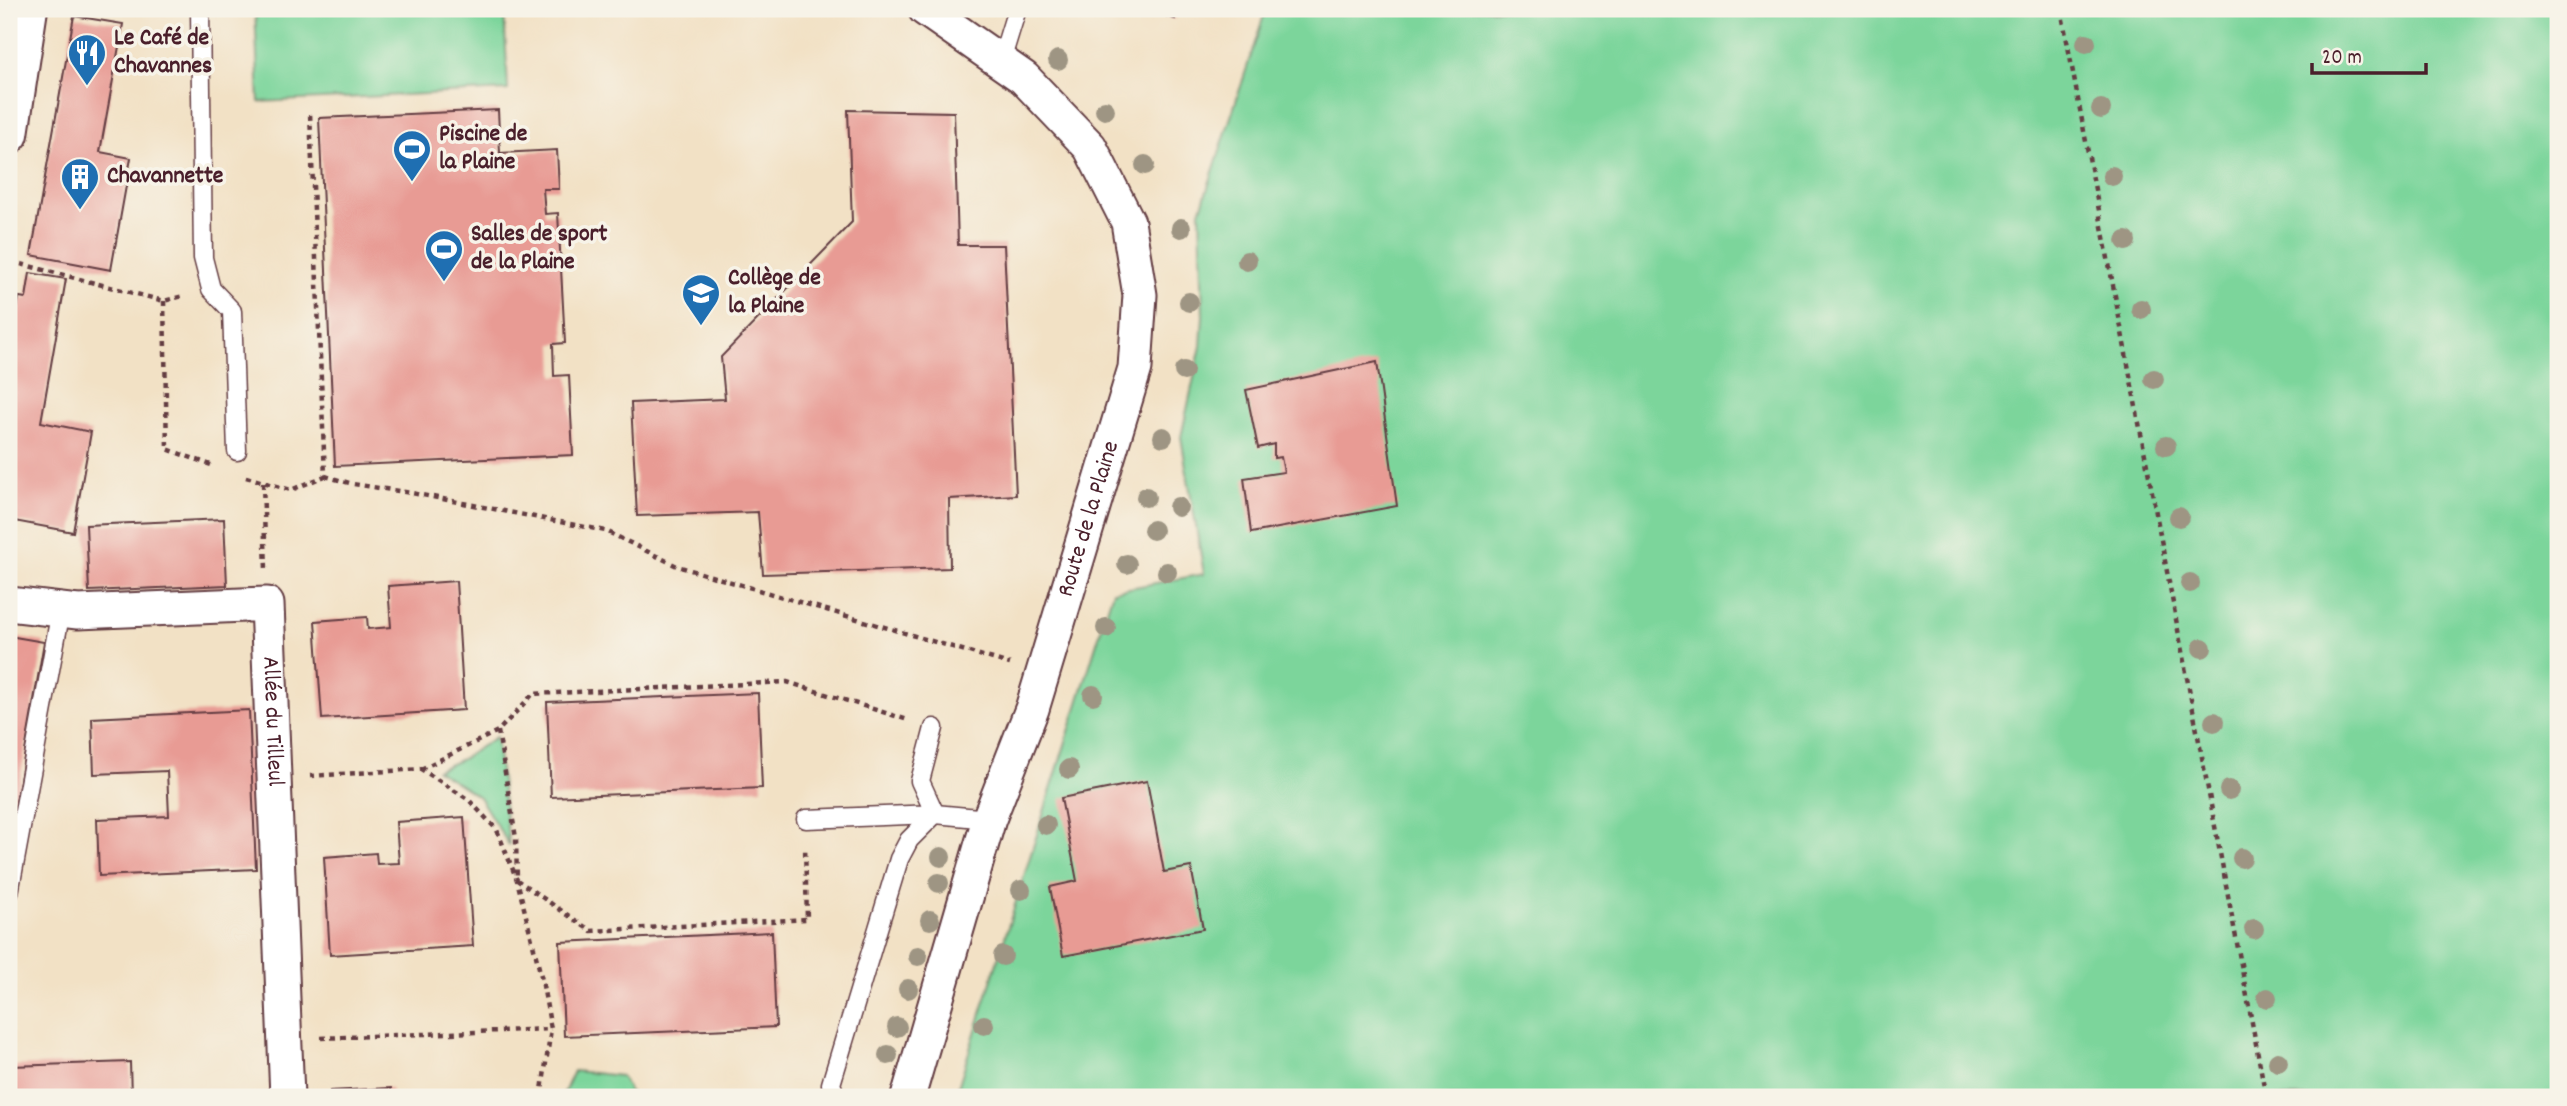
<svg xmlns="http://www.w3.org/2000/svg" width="2567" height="1106" font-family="Dekko,sans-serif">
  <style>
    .green { fill: #7cd59b; stroke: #637a63; stroke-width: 2 }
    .building { fill: #e89b94 }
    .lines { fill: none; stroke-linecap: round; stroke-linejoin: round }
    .lane-casing { stroke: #633c42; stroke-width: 21 }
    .street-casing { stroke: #633c42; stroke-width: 37 }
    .secondary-casing { stroke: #633c42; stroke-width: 42 }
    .path { stroke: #633c42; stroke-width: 4.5; stroke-dasharray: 5 5; stroke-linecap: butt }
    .lane { stroke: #fff; stroke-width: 18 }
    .street { stroke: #fff; stroke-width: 33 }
    .secondary { stroke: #fff; stroke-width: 38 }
    .tree { fill: #9e9583 }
    .labels { text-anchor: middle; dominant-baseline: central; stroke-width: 7; stroke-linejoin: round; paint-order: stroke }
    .poi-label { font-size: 24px; font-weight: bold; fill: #4a1f2b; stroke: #f7f3e8; text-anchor: start }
    .street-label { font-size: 24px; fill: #4a1f2b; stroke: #f7f3e8 }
  </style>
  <rect width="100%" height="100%" fill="#f7f3e8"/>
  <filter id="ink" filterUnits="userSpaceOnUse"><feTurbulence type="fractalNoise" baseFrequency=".0143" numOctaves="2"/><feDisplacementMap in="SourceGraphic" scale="14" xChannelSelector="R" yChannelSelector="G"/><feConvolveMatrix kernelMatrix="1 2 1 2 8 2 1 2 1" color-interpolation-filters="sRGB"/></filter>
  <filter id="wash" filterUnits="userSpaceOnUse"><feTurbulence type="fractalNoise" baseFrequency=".00686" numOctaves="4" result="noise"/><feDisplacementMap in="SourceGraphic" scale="28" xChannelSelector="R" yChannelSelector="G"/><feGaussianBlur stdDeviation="1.57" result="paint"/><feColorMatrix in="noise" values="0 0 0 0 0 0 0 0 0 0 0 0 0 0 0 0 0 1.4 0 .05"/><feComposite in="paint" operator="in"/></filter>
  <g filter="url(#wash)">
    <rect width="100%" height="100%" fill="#f2e1c5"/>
    <g class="green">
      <polygon points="255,9 504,9 508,90 259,102"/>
      <polygon points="1266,9 2558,9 2558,1097 955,1097 1113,591 1204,574 1181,437 1201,346 1203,316 1200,212"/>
      <polygon points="496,737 509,845 479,797 437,770 462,759"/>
      <polygon points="574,1071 621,1076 632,1096 562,1097"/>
    </g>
    <g id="blocks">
      <g class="building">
        <polygon points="1143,9 1178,9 1175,19"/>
        <polygon points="74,16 123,24 100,152 131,158 111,270 31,255"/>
        <polygon points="498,110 500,153 557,150 559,189 543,189 545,214 558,213 565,343 553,344 554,376 569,375 573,455 335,466 319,118"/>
        <polygon points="848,110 954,112 958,245 1004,245 1016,495 949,499 950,568 763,574 758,512 637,516 631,403 725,399 721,357 852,222"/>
        <polygon points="30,273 66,279 41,422 91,432 73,532 9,520 9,355 19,297 26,298"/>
        <polygon points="1377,362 1397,506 1251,533 1244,478 1284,472 1281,457 1274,458 1274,444 1258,448 1246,390"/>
        <polygon points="224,519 227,585 89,591 86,525"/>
        <polygon points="456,581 464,710 322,719 315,621 367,617 368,629 391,627 388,586"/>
        <polygon points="9,636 44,642 10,838 9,838"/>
        <polygon points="758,693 762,788 551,797 547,702"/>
        <polygon points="249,710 256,869 99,876 97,819 169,816 167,771 94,774 92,718"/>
        <polygon points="1147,781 1164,872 1191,867 1203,929 1063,956 1050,887 1077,881 1061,798"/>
        <polygon points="464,817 473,946 330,955 324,857 376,853 377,864 399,863 396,822"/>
        <polygon points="772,932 776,1027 564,1036 560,942"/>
        <polygon points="130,1062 131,1097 12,1097 11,1066"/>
        <polygon points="391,1088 392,1097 330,1097 330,1091"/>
      </g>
    </g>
  </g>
  <g filter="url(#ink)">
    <use href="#blocks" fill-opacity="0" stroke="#633c42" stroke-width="2"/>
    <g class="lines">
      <defs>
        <g id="lane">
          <polyline points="200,9 203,258 211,289 232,311 237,451"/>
          <polyline points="1001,61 1017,9"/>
          <polyline points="806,819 935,814 920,781 934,728"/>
          <polyline points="9,893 61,610"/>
          <polyline points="836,1097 831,1084 899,859 909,840 935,814 989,819"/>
        </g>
        <g id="street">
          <path id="s1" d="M9,604L78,612L267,604L287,1097"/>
          <path id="s2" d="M908,1097L989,819L1032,709L1135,368L1140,295L1128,222L1090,147L1024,78L925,9"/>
        </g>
        <polyline id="secondary" points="9,134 28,9"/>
      </defs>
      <use href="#lane" class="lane-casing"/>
      <use href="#street" class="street-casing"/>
      <use href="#secondary" class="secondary-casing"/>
      <g class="path">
        <polyline points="2061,9 2266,1097"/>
        <polyline points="21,264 164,301 183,296"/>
        <polyline points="164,301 167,449 211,465"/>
        <polyline points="325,476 353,484 412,493 606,531 677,566 1010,664"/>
        <polyline points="246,477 291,490 325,476 310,113"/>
        <polyline points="263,483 266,570"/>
        <polyline points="498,731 516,838 517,880 591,931 807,919 805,846"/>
        <polyline points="421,769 498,731 533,694 787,682 908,720"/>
        <polyline points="310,776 421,769 469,800 497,830 517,880 542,980 551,1029 541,1097"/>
        <polyline points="321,1038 551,1029"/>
      </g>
      <use href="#lane" class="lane"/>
      <use href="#street" class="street"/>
      <use href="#secondary" class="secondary"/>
    </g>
    <g class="tree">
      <circle cx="2086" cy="43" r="10"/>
      <circle cx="1058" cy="60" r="10"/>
      <circle cx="2101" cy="109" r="10"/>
      <circle cx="1105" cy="110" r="10"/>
      <circle cx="1145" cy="165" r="10"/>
      <circle cx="2112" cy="176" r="10"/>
      <circle cx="1181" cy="228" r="10"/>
      <circle cx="2126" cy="241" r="10"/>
      <circle cx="1247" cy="261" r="10"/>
      <circle cx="1189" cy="302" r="10"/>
      <circle cx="2141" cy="309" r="10"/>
      <circle cx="1184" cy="371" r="10"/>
      <circle cx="2154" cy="379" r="10"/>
      <circle cx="1163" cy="437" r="10"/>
      <circle cx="2166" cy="446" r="10"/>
      <circle cx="1146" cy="497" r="10"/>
      <circle cx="1178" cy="507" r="10"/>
      <circle cx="2179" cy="517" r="10"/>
      <circle cx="1153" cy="530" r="10"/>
      <circle cx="1127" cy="564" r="10"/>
      <circle cx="1167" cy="572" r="10"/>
      <circle cx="2190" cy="583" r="10"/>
      <circle cx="1106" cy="628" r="10"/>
      <circle cx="2202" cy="648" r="10"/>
      <circle cx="1093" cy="695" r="10"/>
      <circle cx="2214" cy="722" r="10"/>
      <circle cx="1069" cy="769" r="10"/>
      <circle cx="2229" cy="790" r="10"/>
      <circle cx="1046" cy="825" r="10"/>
      <circle cx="941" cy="857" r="10"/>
      <circle cx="2242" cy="858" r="10"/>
      <circle cx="939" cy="883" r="10"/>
      <circle cx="1021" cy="890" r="10"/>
      <circle cx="930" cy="920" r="10"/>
      <circle cx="2254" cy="929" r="10"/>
      <circle cx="918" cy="956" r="10"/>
      <circle cx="1003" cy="956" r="10"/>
      <circle cx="908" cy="989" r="10"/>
      <circle cx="2267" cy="998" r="10"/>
      <circle cx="984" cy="1025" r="10"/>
      <circle cx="897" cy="1027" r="10"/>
      <circle cx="888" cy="1055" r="10"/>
      <circle cx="2278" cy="1062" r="10"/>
    </g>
  </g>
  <defs>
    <symbol id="restaurant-pin" viewBox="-11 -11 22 30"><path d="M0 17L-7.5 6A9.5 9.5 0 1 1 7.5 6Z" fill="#1f6fb2" stroke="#f7f3e8"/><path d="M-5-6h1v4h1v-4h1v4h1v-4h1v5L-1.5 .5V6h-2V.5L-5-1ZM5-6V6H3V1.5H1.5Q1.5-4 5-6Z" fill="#fff"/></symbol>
    <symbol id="stadium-pin" viewBox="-11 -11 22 30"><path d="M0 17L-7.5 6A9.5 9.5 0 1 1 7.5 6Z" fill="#1f6fb2" stroke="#f7f3e8"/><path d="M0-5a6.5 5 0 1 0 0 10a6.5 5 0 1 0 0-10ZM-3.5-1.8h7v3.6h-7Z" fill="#fff"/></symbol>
    <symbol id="building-pin" viewBox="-11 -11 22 30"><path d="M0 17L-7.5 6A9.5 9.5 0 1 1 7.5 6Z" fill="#1f6fb2" stroke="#f7f3e8"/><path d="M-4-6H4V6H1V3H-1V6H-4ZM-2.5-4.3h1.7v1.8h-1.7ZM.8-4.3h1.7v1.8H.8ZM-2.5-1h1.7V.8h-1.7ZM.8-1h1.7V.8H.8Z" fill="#fff"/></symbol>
    <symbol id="school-pin" viewBox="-11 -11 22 30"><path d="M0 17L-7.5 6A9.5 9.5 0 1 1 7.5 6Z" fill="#1f6fb2" stroke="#f7f3e8"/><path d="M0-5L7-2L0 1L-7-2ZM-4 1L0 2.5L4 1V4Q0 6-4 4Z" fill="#fff"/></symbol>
  </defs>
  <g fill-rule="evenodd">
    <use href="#restaurant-pin" x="65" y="31" width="44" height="60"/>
    <use href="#stadium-pin" x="390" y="127" width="44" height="60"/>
    <use href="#building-pin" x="58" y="155" width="44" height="60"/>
    <use href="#stadium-pin" x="422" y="227" width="44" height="60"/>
    <use href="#school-pin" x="679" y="271" width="44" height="60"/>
  </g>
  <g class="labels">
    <g class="poi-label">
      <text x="114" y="39">Le Café de<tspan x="114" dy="28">Chavannes</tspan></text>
      <text x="439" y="135">Piscine de<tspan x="439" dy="28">la Plaine</tspan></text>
      <text x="107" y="177">Chavannette</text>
      <text x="471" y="235">Salles de sport<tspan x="471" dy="28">de la Plaine</tspan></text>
      <text x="728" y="279">Collège de<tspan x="728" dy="28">la Plaine</tspan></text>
    </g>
    <g class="street-label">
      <text stroke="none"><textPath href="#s2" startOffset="606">Route de la Plaine</textPath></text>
      <text stroke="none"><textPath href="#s1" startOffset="376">Allée du Tilleul</textPath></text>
    </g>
  </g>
  <rect width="2567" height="1106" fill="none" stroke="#f7f3e8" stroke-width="35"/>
  <path d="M2312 63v10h114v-10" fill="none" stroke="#4a1f2b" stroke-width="3.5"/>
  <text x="2322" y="63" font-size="21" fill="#4a1f2b" stroke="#f7f3e8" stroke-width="5" paint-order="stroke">20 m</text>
</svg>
